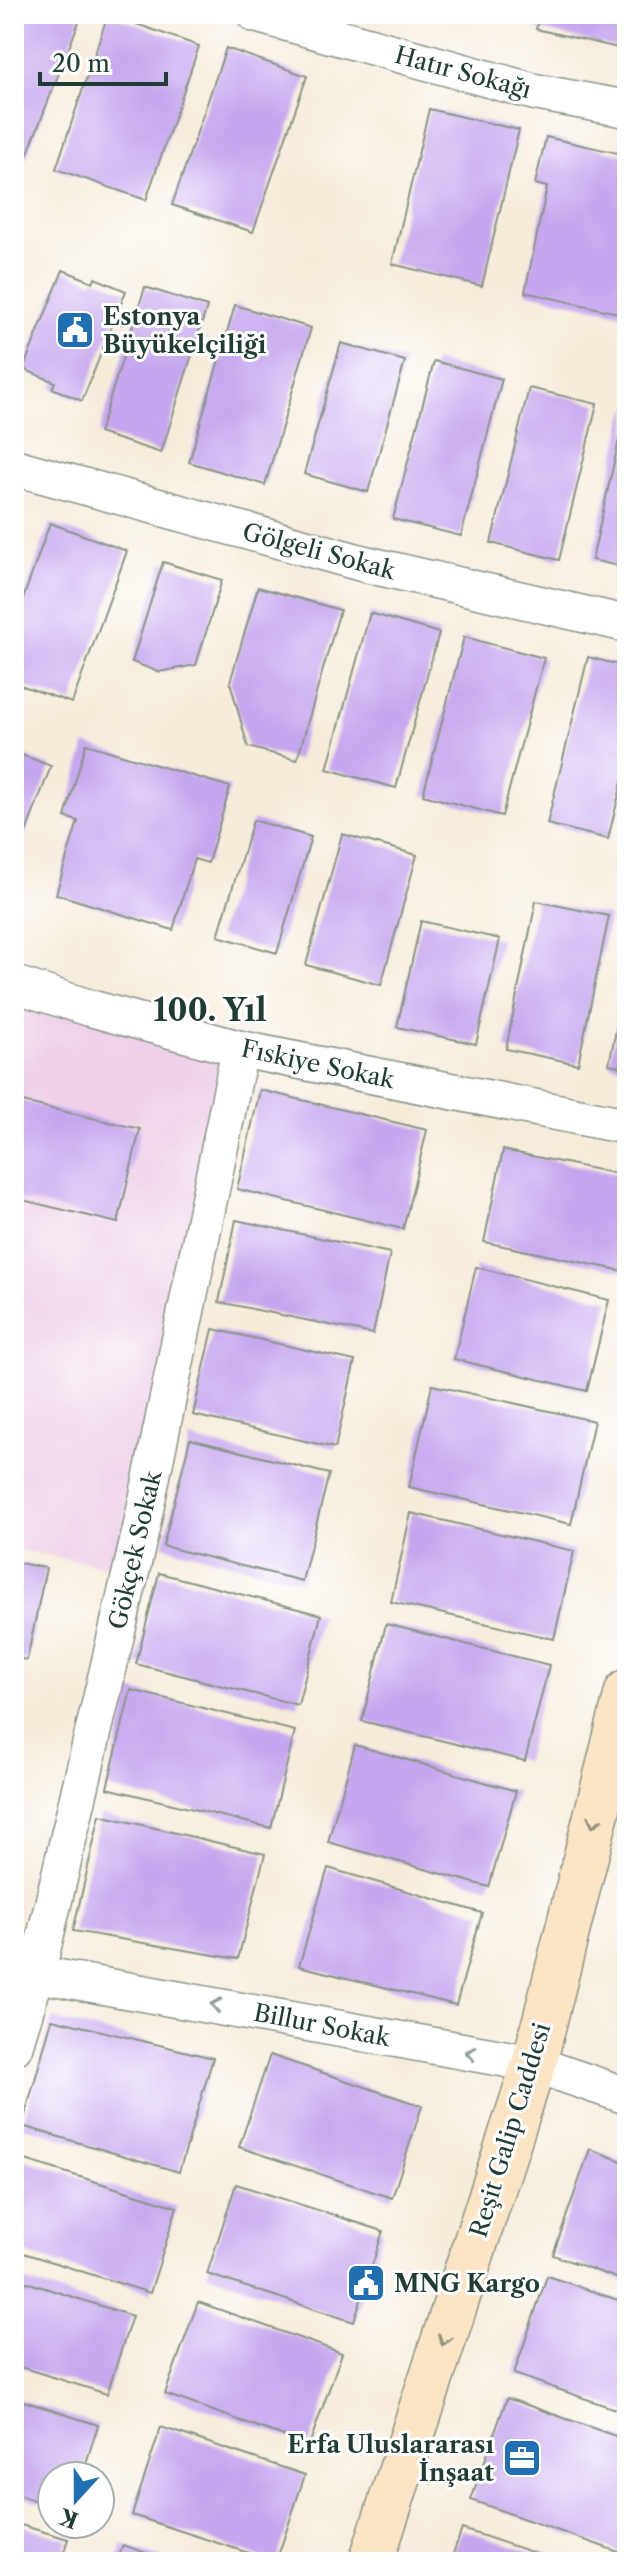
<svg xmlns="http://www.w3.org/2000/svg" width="641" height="2576" font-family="'Libre Caslon Text',serif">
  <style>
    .built { fill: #eed0e8 }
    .building { fill: #c6a7ef }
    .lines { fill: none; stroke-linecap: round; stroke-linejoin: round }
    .minor-casing { stroke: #8a9487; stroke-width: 39 }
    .secondary-casing { stroke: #8a9487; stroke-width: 47 }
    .minor { stroke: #fff; stroke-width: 36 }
    .secondary { stroke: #fce5c4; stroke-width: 44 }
    .oneway { stroke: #8e917c }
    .oneway2 { stroke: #8f9e9a }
    .labels { text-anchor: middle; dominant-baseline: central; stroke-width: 6; stroke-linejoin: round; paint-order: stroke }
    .street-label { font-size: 24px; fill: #1f3d34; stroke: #fff }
    .poi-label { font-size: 24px; font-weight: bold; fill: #1f3d34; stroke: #fff; text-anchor: start }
    .district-label { font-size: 32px; font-weight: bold; fill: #1f3d34; stroke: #fff }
  </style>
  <rect width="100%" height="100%" fill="#fff"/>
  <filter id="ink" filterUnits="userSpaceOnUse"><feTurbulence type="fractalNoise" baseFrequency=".0125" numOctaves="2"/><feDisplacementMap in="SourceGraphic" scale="16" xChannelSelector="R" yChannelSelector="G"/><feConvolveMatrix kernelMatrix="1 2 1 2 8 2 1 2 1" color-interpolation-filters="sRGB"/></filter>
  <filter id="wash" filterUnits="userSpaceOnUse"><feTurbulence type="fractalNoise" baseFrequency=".006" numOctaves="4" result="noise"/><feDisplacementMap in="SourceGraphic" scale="32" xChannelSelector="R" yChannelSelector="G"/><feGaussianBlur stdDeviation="1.8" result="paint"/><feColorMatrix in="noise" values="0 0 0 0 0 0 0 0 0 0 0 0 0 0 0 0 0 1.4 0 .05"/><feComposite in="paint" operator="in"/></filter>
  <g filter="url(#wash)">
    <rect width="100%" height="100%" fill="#f6ecda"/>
    <polygon class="built" points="14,984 240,1049 131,1571 14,1549"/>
    <g id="blocks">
      <g class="building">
        <polygon points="14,14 82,14 26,158 14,153"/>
        <polygon points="108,14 199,46 146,200 56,169"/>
        <polygon points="540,14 627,14 627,50 536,29"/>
        <polygon points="226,48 307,76 253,232 172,205"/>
        <polygon points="429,109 519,130 482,286 392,264"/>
        <polygon points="546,137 627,155 627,315 525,292 547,187 535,184"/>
        <polygon points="63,270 93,282 95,278 126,291 82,401 52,388 55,382 23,369"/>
        <polygon points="145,287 207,307 161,453 99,433"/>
        <polygon points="235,305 311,328 265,485 189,462"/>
        <polygon points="341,343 405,361 368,492 304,474"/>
        <polygon points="434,361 502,379 461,536 393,519"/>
        <polygon points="529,388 597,404 559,560 491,543"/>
        <polygon points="626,409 627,409 627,568 592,560"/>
        <polygon points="50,523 127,551 72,703 14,683 14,624"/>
        <polygon points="163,562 222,580 196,665 159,672 132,662"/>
        <polygon points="258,587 340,610 297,760 248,747 230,682"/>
        <polygon points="370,613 439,633 396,788 327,769"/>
        <polygon points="464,637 544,658 502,816 423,795"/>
        <polygon points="588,657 627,667 627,762 608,839 547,824"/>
        <polygon points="86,744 230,787 208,863 194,859 173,930 56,894 78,821 65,817"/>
        <polygon points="14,752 51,766 14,864"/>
        <polygon points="253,820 311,837 277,953 218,936"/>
        <polygon points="342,834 417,855 381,985 306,965"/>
        <polygon points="536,901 609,916 578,1064 506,1049"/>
        <polygon points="421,921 500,939 476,1044 397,1027"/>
        <polygon points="626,982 627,982 627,1068 609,1064"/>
        <polygon points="260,1090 427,1130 403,1229 237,1189"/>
        <polygon points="14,1100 140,1129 118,1223 14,1198"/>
        <polygon points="503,1150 627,1176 627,1250 623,1271 484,1242"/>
        <polygon points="236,1220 390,1253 373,1334 219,1302"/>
        <polygon points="476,1267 609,1300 587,1391 454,1359"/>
        <polygon points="213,1329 355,1361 335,1448 193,1415"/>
        <polygon points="432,1385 594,1421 571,1524 409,1487"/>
        <polygon points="190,1439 329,1474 302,1581 163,1546"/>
        <polygon points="411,1513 574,1551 554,1639 391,1602"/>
        <polygon points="14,1562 46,1568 27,1660 14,1658"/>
        <polygon points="159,1573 321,1615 298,1705 136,1664"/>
        <polygon points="386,1624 549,1665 525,1761 362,1721"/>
        <polygon points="14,1687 20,1688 15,1708 14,1708"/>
        <polygon points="131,1690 295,1731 271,1828 107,1788"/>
        <polygon points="355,1745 516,1791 489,1887 328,1842"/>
        <polygon points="100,1815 265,1854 238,1959 73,1931"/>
        <polygon points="328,1868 482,1913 456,2005 299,1966"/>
        <polygon points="52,2019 213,2058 179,2172 22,2126"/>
        <polygon points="270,2055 422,2106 392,2198 239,2147"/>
        <polygon points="590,2149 627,2163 627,2282 553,2255"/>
        <polygon points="19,2158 177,2207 150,2293 14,2250 14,2174"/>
        <polygon points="236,2184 383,2231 354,2322 207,2274"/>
        <polygon points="547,2276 627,2303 627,2413 514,2374"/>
        <polygon points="14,2278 132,2316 107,2394 14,2365"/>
        <polygon points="198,2302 342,2353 309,2445 165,2394"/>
        <polygon points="14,2398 98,2425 82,2476 52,2476 52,2506 14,2494"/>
        <polygon points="507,2398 627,2440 627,2555 471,2500"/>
        <polygon points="161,2427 305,2475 276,2562 132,2515"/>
        <polygon points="14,2523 68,2539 61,2562 14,2562"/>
        <polygon points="462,2529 559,2561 559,2562 450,2562"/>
        <polygon points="123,2545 170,2561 170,2562 117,2562"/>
      </g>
    </g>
  </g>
  <g filter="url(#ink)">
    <use href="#blocks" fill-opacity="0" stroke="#8a9487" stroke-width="2"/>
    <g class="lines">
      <defs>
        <g id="minor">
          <polyline points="255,14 535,92 627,109"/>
          <polyline points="14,467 365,564 627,624"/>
          <polyline points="14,984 90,1008 240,1049 627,1126"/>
          <polyline points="15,1970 534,2064 627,2096"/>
          <polyline points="14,2047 37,1972 141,1529 240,1049"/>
        </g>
        <polyline id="secondary" points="371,2562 534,2064 627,1692"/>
      </defs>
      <use href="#minor" class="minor-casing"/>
      <use href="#secondary" class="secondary-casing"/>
      <use href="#minor" class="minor"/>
      <use href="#secondary" class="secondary"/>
    </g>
    <defs><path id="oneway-chevron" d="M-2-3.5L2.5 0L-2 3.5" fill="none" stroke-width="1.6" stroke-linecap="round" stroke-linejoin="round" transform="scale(2)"/></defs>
    <g class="oneway">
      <use href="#oneway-chevron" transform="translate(594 1822) rotate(104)"/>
      <use href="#oneway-chevron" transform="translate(444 2340) rotate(108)"/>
    </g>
    <g class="oneway2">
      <use href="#oneway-chevron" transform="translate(216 2005) rotate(-169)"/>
      <use href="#oneway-chevron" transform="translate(471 2053) rotate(-169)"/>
    </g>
  </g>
  <defs>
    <symbol id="civic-square" viewBox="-11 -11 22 22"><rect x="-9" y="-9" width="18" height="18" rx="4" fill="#1f6fb2" stroke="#fff"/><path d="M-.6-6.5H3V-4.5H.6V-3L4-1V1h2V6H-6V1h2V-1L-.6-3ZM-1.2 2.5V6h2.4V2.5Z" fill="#fff"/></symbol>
    <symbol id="office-square" viewBox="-11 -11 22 22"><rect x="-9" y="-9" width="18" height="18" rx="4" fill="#1f6fb2" stroke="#fff"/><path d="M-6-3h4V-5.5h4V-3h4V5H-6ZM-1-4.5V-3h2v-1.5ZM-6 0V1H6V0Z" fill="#fff"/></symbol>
  </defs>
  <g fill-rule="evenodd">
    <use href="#civic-square" x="53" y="308" width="44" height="44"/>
    <use href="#civic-square" x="344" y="2261" width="44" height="44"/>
    <use href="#office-square" x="500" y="2436" width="44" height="44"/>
  </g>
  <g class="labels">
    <g class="street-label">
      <text transform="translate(463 72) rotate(15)">Hatır Sokağı</text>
      <text transform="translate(319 551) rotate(15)">Gölgeli Sokak</text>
      <text transform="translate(318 1064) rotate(12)">Fıskiye Sokak</text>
      <text transform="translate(135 1550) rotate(-77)">Gökçek Sokak</text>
      <text transform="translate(322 2025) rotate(11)">Billur Sokak</text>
      <text transform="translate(510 2130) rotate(-73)">Reşit Galip Caddesi</text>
    </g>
    <g class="poi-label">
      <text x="103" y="316">Estonya<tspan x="103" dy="28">Büyükelçiliği</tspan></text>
      <text x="394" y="2283">MNG Kargo</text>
      <text x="494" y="2444" text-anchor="end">Erfa Uluslararası<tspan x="494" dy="28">İnşaat</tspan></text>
    </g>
    <g class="district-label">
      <text x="210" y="1009">100. Yıl</text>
    </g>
  </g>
  <rect width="641" height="2576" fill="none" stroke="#fff" stroke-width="48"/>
  <g transform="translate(76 2500) rotate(201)"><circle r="38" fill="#ffffff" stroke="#a5b1ae" stroke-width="2"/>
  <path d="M0-6L14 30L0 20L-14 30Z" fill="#1f6fb2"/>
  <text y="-12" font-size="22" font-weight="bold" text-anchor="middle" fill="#1f3d34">K</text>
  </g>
  <path d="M40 72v12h126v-12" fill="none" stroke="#1f3d34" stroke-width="4"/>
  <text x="52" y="72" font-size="24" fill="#1f3d34" stroke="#ffffff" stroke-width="6" paint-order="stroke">20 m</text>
</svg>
